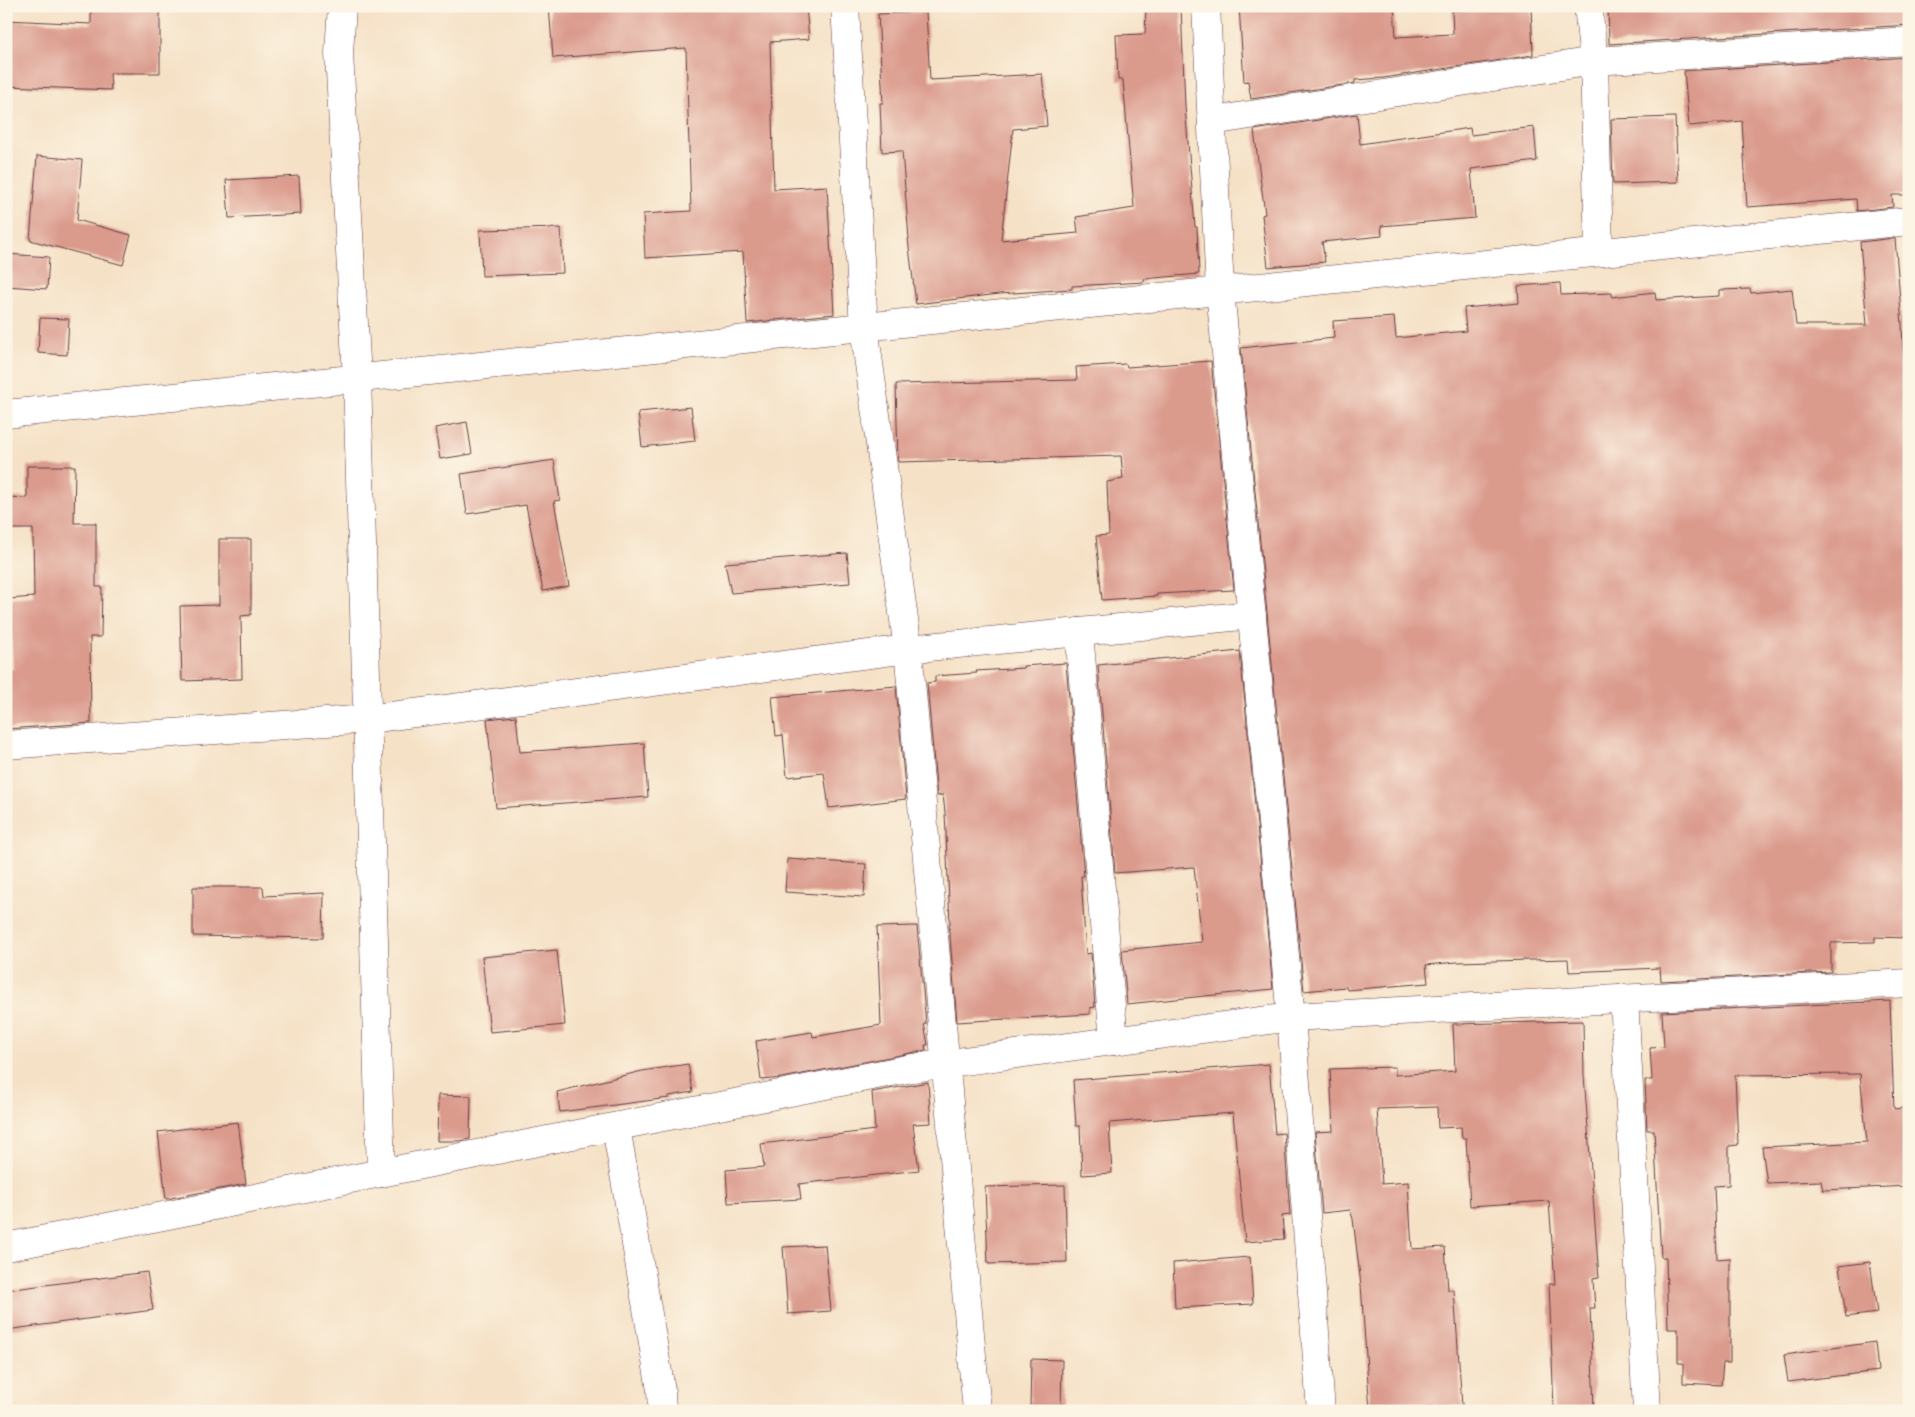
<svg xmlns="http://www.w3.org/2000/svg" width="1915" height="1417" font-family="Delius,sans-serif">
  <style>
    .building { fill: #da9a8c }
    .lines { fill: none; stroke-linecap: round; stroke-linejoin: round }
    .minor-casing { stroke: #643c42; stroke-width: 29 }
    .minor { stroke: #fff; stroke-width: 28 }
  </style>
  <rect width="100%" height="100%" fill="#fcf5e5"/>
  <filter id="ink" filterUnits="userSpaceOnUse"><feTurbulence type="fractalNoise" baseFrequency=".02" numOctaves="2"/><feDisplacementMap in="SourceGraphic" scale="10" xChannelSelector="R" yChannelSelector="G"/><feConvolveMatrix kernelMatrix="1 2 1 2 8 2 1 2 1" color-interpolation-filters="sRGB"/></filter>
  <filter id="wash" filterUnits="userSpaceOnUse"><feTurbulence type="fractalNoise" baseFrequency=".0096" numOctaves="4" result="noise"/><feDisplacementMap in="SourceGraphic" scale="20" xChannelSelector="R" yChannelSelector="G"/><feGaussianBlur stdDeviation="1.12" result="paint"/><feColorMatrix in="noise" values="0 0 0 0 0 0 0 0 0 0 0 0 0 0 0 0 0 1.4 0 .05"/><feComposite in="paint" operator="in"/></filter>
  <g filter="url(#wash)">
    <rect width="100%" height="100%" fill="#f5e1c6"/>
    <g id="blocks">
      <g class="building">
        <polygon points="549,6 806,6 809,39 770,42 774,189 827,186 834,314 747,323 743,252 645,258 643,214 691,211 686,48 553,58"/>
        <polygon points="1146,6 1181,6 1185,106 1195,227 1197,227 1199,274 1144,279 1144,282 1072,286 1072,289 999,294 916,304 908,239 909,239 902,151 882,152 880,103 883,103 878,14 926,12 930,80 1042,74 1047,126 1013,129 1001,240 1078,233 1076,217 1134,208 1123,80 1118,80 1116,35 1145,34"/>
        <polygon points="1239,6 1394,6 1396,37 1453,34 1452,11 1477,9 1476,6 1531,6 1533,55 1383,78 1355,80 1355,83 1251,99 1248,81 1244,82"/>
        <polygon points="1608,6 1909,6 1909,25 1609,44"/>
        <polygon points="91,8 160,8 160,73 110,73 111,90 6,86 6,20 91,24"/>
        <polygon points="1909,57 1909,195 1892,195 1893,207 1857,211 1856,199 1747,207 1742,121 1689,126 1684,71"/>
        <polygon points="1357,114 1360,144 1470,128 1471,135 1534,127 1537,161 1471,169 1475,218 1381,226 1382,236 1322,242 1325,262 1268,267 1262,215 1265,214 1254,130"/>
        <polygon points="1675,117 1678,182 1613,184 1611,119"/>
        <polygon points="37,156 82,160 77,220 131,235 123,265 30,240"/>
        <polygon points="299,176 301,214 229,218 226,180"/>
        <polygon points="561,228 563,273 482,276 480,230"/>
        <polygon points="1895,238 1902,325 1909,455 1909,938 1875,937 1875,942 1831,943 1831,972 1661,981 1660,968 1569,972 1568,959 1457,962 1426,965 1428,983 1347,990 1346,987 1304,991 1241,348 1334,338 1333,321 1394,317 1396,338 1466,331 1464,308 1519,303 1518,286 1560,283 1561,295 1612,293 1612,297 1655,292 1656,300 1719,296 1719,290 1750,289 1751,293 1792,289 1796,325 1867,325 1860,242"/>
        <polygon points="6,254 49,257 47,289 6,286"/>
        <polygon points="40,318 69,319 67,355 38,353"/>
        <polygon points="1211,361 1234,590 1157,594 1157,596 1102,600 1096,536 1109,535 1107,482 1123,479 1121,456 898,462 896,384 1077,380 1076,367 1126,364 1127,367"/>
        <polygon points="691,407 695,441 642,447 638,412"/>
        <polygon points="467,422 472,454 440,459 435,428"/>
        <polygon points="554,460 560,500 554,501 569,586 543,591 526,505 467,514 461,474"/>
        <polygon points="27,466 75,466 74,523 96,523 96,587 102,587 101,637 90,637 91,723 6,729 6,669 13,669 9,599 34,597 33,529 6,529 6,497 27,498"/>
        <polygon points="219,539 251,539 251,615 241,616 242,679 182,681 180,606 219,605"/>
        <polygon points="847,553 850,583 731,593 725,563"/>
        <polygon points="1240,651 1273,989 1127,1004 1122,950 1202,942 1194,867 1115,873 1098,665"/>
        <polygon points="1066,663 1084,876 1081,876 1086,954 1091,953 1095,1007 1090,1008 1090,1014 957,1022 949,924 950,924 945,812 943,795 937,796 927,683 935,682 935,676 977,673 976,671 1024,668 1023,666"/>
        <polygon points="896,686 906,799 829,808 824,773 787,777 783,735 776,736 772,697"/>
        <polygon points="516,716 520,752 644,743 648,797 496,808 487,719"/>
        <polygon points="787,859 866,864 864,897 785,892"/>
        <polygon points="193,887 263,887 264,896 324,893 323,938 193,936"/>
        <polygon points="917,926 926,1024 924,1024 928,1045 925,1045 926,1050 782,1078 761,1080 756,1041 812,1032 813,1037 881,1025 877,927"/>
        <polygon points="557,950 565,1025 490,1032 482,957"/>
        <polygon points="1890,1001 1894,1109 1909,1107 1909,1186 1823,1190 1821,1181 1767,1183 1762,1147 1867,1142 1860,1074 1735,1075 1738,1145 1729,1146 1729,1185 1714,1186 1717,1259 1730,1258 1730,1363 1723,1363 1721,1385 1683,1383 1683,1363 1678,1363 1678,1329 1668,1329 1666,1257 1661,1257 1654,1130 1647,1130 1645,1080 1652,1080 1650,1048 1664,1047 1662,1012"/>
        <polygon points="1583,1021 1584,1075 1599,1278 1593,1279 1595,1308 1590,1308 1594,1408 1554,1409 1549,1284 1555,1284 1549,1201 1470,1206 1466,1138 1462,1138 1461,1127 1438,1128 1437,1107 1377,1109 1382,1184 1408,1182 1412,1249 1445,1247 1448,1290 1454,1290 1462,1406 1370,1411 1361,1285 1353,1219 1350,1210 1322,1213 1315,1132 1333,1131 1330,1069 1395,1067 1395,1075 1455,1071 1453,1024"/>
        <polygon points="688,1064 693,1092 669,1096 669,1098 560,1112 557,1092 642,1071"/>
        <polygon points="1269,1064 1275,1134 1284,1133 1290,1215 1282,1216 1284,1239 1245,1242 1233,1113 1109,1123 1112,1173 1082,1175 1080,1126 1076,1126 1073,1080"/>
        <polygon points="928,1082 931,1123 913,1124 919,1170 799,1184 801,1199 728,1203 726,1170 764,1167 761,1144 875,1130 872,1092"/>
        <polygon points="438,1095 471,1096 470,1139 460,1141 437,1141"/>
        <polygon points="238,1122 246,1184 166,1199 158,1132"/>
        <polygon points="1065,1185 1067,1262 988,1264 985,1187"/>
        <polygon points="825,1245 831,1311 788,1314 783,1247"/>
        <polygon points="1250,1257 1253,1304 1175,1308 1173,1263"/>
        <polygon points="1870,1262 1877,1313 1846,1317 1839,1266"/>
        <polygon points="147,1272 153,1310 6,1330 6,1290"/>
        <polygon points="1875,1342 1878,1371 1788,1382 1784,1355"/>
        <polygon points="1031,1359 1062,1360 1061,1411 1030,1411"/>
      </g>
    </g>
  </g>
  <g filter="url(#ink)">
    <use href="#blocks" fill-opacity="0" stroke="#643c42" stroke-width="1"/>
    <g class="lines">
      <defs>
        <g id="minor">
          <polyline points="342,6 339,53 357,378 381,1173"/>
          <polyline points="845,6 864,327 908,649 977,1411"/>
          <polyline points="1206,6 1220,291 1291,1017 1321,1411"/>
          <polyline points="1588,6 1594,61 1599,252"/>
          <polyline points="1212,121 1594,61 1909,41"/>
          <polyline points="6,414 1909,221"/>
          <polyline points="1079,632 1114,1041"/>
          <polyline points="6,745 368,719 908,649 1252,615"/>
          <polyline points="1624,998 1647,1411"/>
          <polyline points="616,1127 661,1390 662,1411"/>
          <polyline points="6,1247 912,1068 1291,1017 1909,983"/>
        </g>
      </defs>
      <use href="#minor" class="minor-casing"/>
      <use href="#minor" class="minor"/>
    </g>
  </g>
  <rect width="1915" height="1417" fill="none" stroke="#fcf5e5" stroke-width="25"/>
</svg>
